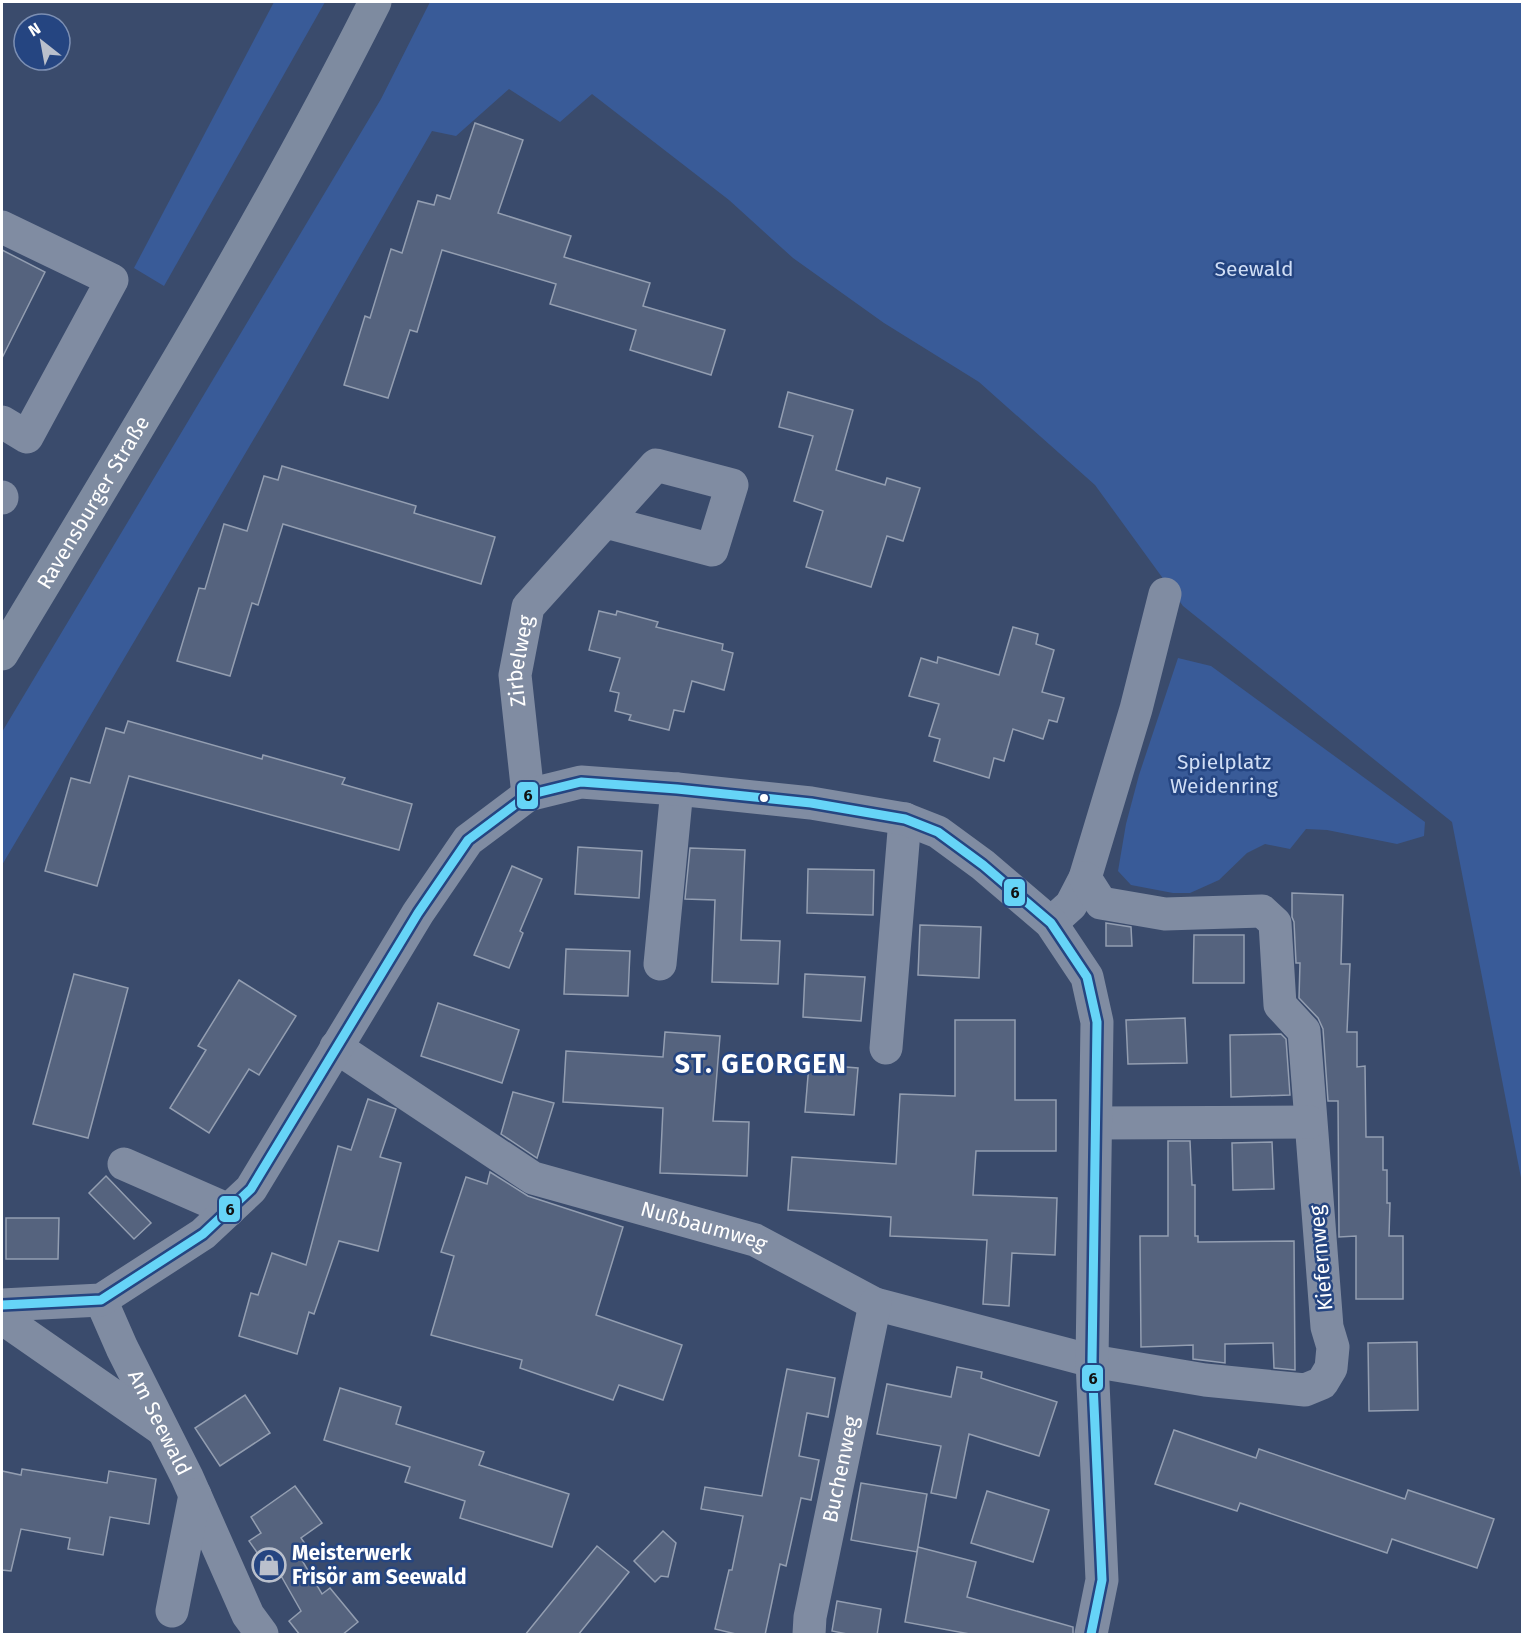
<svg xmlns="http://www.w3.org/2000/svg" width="1524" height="1636" font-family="'Fira Sans',sans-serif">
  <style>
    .green { fill: #395b98 }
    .building { fill: #55637e; stroke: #939eb1; stroke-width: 1.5 }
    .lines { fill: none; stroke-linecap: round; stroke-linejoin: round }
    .minor { stroke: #808ca2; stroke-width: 33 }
    .major { stroke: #7e8ba0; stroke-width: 33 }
    .bus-1-casing { stroke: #254581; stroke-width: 14 }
    .bus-1 { stroke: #66d4f7; stroke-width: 9 }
    .bus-dot { fill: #fff; stroke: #254581; stroke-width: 2 }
    .labels { text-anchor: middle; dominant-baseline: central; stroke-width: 5; stroke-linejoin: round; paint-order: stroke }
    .park-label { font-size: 21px; fill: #d0def5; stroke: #254581 }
    .street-label { font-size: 21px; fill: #fff; stroke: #254581 }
    .poi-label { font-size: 21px; font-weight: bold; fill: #fff; stroke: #254581; text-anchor: start }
    .district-label { font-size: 27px; font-weight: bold; letter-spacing: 1.5px; fill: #fff; stroke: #254581 }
    .line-badge { stroke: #254581; stroke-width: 2 }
    .pale-badge-label { font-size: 16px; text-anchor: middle; font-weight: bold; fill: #111 }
  </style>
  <rect width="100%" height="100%" fill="#3a4b6c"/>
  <g class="green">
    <polygon points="274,2 325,2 164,286 134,268"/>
    <polygon points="430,2 1522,2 1522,1183 1452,822 1183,606 1095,485 979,382 884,323 793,258 729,200 592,94 560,122 509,89 456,136 432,131 284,388 2,865 2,732 381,99"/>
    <polygon points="1178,658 1211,666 1425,822 1424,836 1397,844 1327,830 1306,829 1290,849 1265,844 1247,853 1219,880 1190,893 1173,893 1131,885 1118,871 1126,824 1139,775"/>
  </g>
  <g class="building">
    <polygon points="475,123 523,140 498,213 571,236 564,257 650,283 643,306 725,330 711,375 630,350 636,330 550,304 556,284 442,250 417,332 410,330 388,398 344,385 365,316 370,318 391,249 402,253 418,201 434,205 437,195 450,199"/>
    <polygon points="2,250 45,272 2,358"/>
    <polygon points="788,392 853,410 836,470 885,485 887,478 920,488 903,541 887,536 871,587 806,567 823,511 794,501 813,436 779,427"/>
    <polygon points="282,466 416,506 414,513 495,537 481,584 283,524 258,605 252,603 230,676 177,661 199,588 205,589 224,524 247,531 264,476 278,480"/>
    <polygon points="599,611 616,615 617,611 658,622 656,627 723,644 722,650 733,653 724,690 692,681 684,712 674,710 669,730 629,720 631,715 615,711 619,693 610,691 620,658 589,650"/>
    <polygon points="1013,627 1038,634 1036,644 1054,650 1042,692 1064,698 1057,722 1049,720 1043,739 1013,729 1004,761 994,758 989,778 934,761 940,739 929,736 939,704 909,696 921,658 937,663 938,657 999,675"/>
    <polygon points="128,721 262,759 263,755 345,778 342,784 412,804 399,850 129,776 97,886 45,871 71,778 90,783 106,728 124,733"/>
    <polygon points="578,847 642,851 639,898 575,894"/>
    <polygon points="690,848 745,850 741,940 780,941 778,984 712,982 715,900 685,899"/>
    <polygon points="512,866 542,879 520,931 523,933 509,968 474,955"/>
    <polygon points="808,869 874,870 873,915 807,913"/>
    <polygon points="1292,893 1343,895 1341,964 1350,964 1347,1032 1357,1032 1357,1067 1365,1066 1366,1137 1383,1137 1383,1170 1387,1170 1387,1203 1390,1203 1389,1236 1403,1236 1403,1299 1356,1299 1356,1236 1339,1237 1338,1101 1328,1101 1323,1029 1318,1018 1299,998 1300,963 1296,963 1294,922 1292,917"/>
    <polygon points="1106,923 1131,927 1132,946 1106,946"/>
    <polygon points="920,925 981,927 979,978 918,975"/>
    <polygon points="1194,935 1244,935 1244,983 1193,983"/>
    <polygon points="566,949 630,951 628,996 564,994"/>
    <polygon points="74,974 128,988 88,1138 33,1124"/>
    <polygon points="805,974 865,977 861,1021 803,1017"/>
    <polygon points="239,980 296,1016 259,1075 249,1069 209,1133 170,1108 206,1050 198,1046"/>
    <polygon points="438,1003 519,1030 502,1083 421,1056"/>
    <polygon points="1185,1018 1187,1063 1128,1064 1126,1020"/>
    <polygon points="955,1020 1015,1020 1015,1100 1056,1100 1056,1151 976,1151 973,1195 1057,1198 1055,1255 1012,1253 1009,1306 983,1304 987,1240 890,1236 891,1217 788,1210 792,1157 896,1164 900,1094 955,1096"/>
    <polygon points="665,1032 720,1036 713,1121 749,1122 747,1176 660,1173 663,1108 563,1102 566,1051 663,1057"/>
    <polygon points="1281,1034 1286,1039 1290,1095 1231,1097 1230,1035"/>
    <polygon points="809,1064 858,1068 854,1115 805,1112"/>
    <polygon points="513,1092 554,1103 537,1158 501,1134"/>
    <polygon points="368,1099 396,1109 380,1157 401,1163 378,1251 339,1241 314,1314 309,1312 297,1354 239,1336 251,1293 258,1295 272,1253 306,1265 338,1146 351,1150"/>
    <polygon points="1168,1141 1190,1141 1192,1185 1195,1185 1195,1236 1198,1236 1198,1242 1294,1241 1295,1370 1274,1368 1273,1343 1225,1344 1225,1363 1193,1359 1193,1345 1141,1347 1140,1236 1168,1236"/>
    <polygon points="1272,1142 1274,1189 1233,1190 1232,1143"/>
    <polygon points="490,1172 528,1196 623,1227 596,1315 682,1345 663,1400 619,1385 613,1400 520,1368 522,1360 431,1335 454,1256 441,1252 466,1177 487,1184"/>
    <polygon points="106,1176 151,1223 134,1239 89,1193"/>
    <polygon points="6,1218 59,1218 58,1259 6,1259"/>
    <polygon points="1417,1342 1418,1410 1369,1411 1368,1343"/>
    <polygon points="957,1367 982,1372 981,1378 1057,1402 1039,1456 969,1434 956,1498 931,1493 941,1446 877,1434 887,1384 951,1397"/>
    <polygon points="787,1369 835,1378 828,1417 807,1413 799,1456 819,1460 811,1500 801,1498 786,1566 780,1564 765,1635 740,1635 715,1629 729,1570 732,1570 743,1516 701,1509 705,1487 762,1496"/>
    <polygon points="340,1388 401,1407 396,1424 484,1452 479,1465 569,1494 552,1547 460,1518 465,1501 405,1482 410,1467 324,1440"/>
    <polygon points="245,1395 270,1433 220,1466 195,1428"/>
    <polygon points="1174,1430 1256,1458 1259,1449 1405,1499 1408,1490 1494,1519 1477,1568 1392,1539 1387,1553 1240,1503 1237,1511 1155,1484"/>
    <polygon points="22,1469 107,1483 109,1471 156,1479 149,1524 110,1517 103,1555 68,1549 70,1538 21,1529 11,1571 2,1570 2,1471 21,1475"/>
    <polygon points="861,1483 927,1494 917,1552 851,1540"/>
    <polygon points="295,1486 322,1523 301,1538 306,1545 297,1552 322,1594 330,1588 358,1622 342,1635 300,1635 289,1621 301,1611 276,1567 270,1571 249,1541 261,1533 251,1517"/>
    <polygon points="987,1491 1049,1510 1033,1562 971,1543"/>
    <polygon points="663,1531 676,1543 668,1577 661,1576 655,1582 634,1561"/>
    <polygon points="597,1546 629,1572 578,1635 525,1635"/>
    <polygon points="918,1547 976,1562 967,1597 1073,1627 1073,1635 975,1635 905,1622"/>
    <polygon points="837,1601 881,1609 877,1635 852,1635 832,1631"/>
  </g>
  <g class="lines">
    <g class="minor">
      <polyline points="2,227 112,280 27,437 2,422"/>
      <polyline points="2,498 2,497"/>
      <path id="s1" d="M528,795L515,675L528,607L656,465L732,485L712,550L606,522"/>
      <polyline points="1051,923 1071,905 1085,878 1136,709 1165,594"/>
      <polyline points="660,964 677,789"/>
      <path id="s2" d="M336,1047L533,1178L755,1240L875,1304L1092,1361L1205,1380L1305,1390L1322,1383L1331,1368L1333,1347L1327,1327L1304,1031L1280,1005L1275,923L1262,911L1165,914L1101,903L1085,878"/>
      <polyline points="886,1048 905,819"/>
      <polyline points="1096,1123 1310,1122"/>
      <polyline points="124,1164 229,1210"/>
      <path id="s3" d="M101,1300L122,1348L187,1477L248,1615L262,1634"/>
      <polyline points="2,1305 101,1300 203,1234 251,1189 418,913 468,840 528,795 581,782 677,789 811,803 905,819 938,832 983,865 1051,923 1087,977 1097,1022 1092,1361 1102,1580 1091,1634"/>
      <polyline points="2,1318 160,1428"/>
      <polyline points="172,1611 195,1495"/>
      <path id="s4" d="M809,1634L810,1617L875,1304"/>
    </g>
    <path class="major" id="s5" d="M2,654C131,440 263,225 375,2"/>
    <defs>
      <polyline id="bus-1" points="2,1305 101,1300 203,1234 251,1189 418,913 468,840 528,795 581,782 677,789 811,803 905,819 938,832 983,865 1051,923 1087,977 1097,1022 1092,1361 1102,1580 1091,1634"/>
    </defs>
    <use href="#bus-1" class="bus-1-casing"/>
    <use href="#bus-1" class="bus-1"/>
  </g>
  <defs>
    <symbol id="shop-ring" viewBox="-11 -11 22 22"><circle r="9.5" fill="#254581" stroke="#bac0cc" stroke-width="1.5"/><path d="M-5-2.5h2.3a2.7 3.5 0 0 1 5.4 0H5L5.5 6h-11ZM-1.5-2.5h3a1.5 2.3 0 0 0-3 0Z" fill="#bac0cc"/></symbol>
  </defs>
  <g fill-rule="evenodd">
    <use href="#shop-ring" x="250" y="1546" width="38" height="38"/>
  </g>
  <circle class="bus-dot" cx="764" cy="798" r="5"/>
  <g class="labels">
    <g class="park-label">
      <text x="1254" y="269">Seewald</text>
      <text x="1224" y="762">Spielplatz<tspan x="1224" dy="24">Weidenring</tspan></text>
    </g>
    <g class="street-label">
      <text stroke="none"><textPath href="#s5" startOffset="177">Ravensburger Straße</textPath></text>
      <text stroke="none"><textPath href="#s1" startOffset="135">Zirbelweg</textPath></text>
      <text stroke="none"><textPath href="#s2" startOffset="414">Nußbaumweg</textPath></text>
      <text transform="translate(1321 1258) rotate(-95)">Kiefernweg</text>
      <text stroke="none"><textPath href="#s3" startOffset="136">Am Seewald</textPath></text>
      <text stroke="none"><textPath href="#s4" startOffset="168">Buchenweg</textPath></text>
    </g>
    <g class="poi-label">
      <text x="292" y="1553">Meisterwerk<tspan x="292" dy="24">Frisör am Seewald</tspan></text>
    </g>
    <g class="district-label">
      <text x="761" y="1064">ST. GEORGEN</text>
    </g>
  </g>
  <g class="line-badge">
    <rect x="516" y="781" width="23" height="29" rx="6" fill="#66d4f7"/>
    <rect x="1003" y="878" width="23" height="29" rx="6" fill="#66d4f7"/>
    <rect x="218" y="1195" width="23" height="28" rx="6" fill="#66d4f7"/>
    <rect x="1081" y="1364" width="23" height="28" rx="6" fill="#66d4f7"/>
  </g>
  <g class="pale-badge-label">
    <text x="528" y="801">6</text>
    <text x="1015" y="898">6</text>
    <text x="230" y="1215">6</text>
    <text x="1093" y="1384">6</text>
  </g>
  <rect width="1524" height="1636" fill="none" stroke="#ffffff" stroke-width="6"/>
  <g transform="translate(42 42) rotate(329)"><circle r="28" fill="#254581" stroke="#7c8fb3" stroke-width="1.5"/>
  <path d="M0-4.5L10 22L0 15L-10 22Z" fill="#bac0cc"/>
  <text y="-9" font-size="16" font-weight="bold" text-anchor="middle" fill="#ffffff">N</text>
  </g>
</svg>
